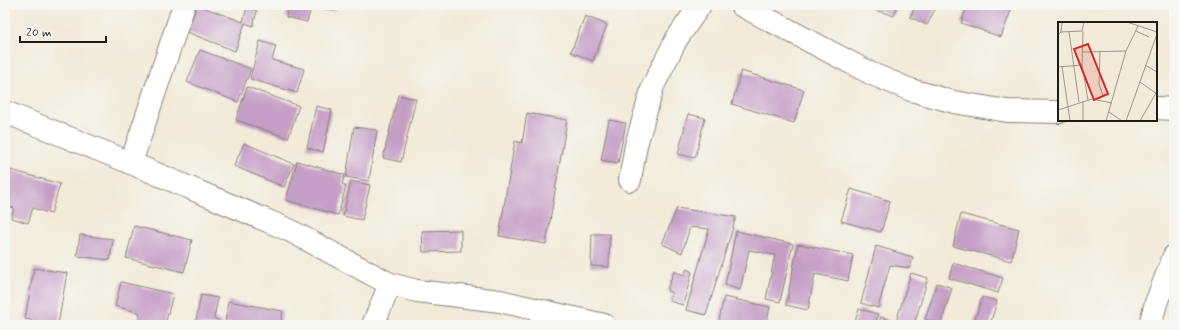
<svg xmlns="http://www.w3.org/2000/svg" width="1179" height="330" font-family="Mynerve,sans-serif">
  <style>
    .building { fill: #c59ec6 }
    .lines { fill: none; stroke-linecap: round; stroke-linejoin: round }
    .minor-casing { stroke: #88837a; stroke-width: 24 }
    .minor { stroke: #fff; stroke-width: 22 }
    .inset-road { fill: none; stroke: #9d988d; stroke-width: 1 }
    .view { fill: #d62828; fill-opacity: 0.15; stroke: #d62828; stroke-width: 2 }
    .inset-edge { fill: none; stroke: #1c1c1c; stroke-width: 2 }
  </style>
  <rect width="100%" height="100%" fill="#f6f6f2"/>
  <filter id="ink" filterUnits="userSpaceOnUse"><feTurbulence type="fractalNoise" baseFrequency=".025" numOctaves="2"/><feDisplacementMap in="SourceGraphic" scale="8" xChannelSelector="R" yChannelSelector="G"/><feConvolveMatrix kernelMatrix="1 2 1 2 8 2 1 2 1" color-interpolation-filters="sRGB"/></filter>
  <filter id="wash" filterUnits="userSpaceOnUse"><feTurbulence type="fractalNoise" baseFrequency=".012" numOctaves="4" result="noise"/><feDisplacementMap in="SourceGraphic" scale="16" xChannelSelector="R" yChannelSelector="G"/><feGaussianBlur stdDeviation="0.9" result="paint"/><feColorMatrix in="noise" values="0 0 0 0 0 0 0 0 0 0 0 0 0 0 0 0 0 1.4 0 .05"/><feComposite in="paint" operator="in"/></filter>
  <g filter="url(#wash)">
    <rect width="100%" height="100%" fill="#f3ead9"/>
    <g id="blocks">
      <g class="building">
        <polygon points="197,5 243,22 247,7 257,11 253,26 245,23 235,51 187,32"/>
        <polygon points="289,5 312,5 307,22 286,17"/>
        <polygon points="321,5 337,5 335,11 321,8"/>
        <polygon points="873,5 897,5 894,16 872,9"/>
        <polygon points="916,5 937,5 927,25 910,17"/>
        <polygon points="968,5 1013,5 1001,37 961,23"/>
        <polygon points="585,16 607,25 593,61 571,52"/>
        <polygon points="260,41 276,46 272,60 304,69 297,93 250,79"/>
        <polygon points="200,50 251,69 238,102 187,82"/>
        <polygon points="741,71 804,90 794,123 732,104"/>
        <polygon points="247,87 299,106 288,138 236,120"/>
        <polygon points="398,95 416,99 401,162 383,158"/>
        <polygon points="316,106 332,110 323,152 307,148"/>
        <polygon points="527,113 567,120 546,244 499,236 515,141 522,143"/>
        <polygon points="688,114 705,118 695,158 678,154"/>
        <polygon points="609,120 626,123 618,163 601,160"/>
        <polygon points="354,127 377,130 369,181 346,177"/>
        <polygon points="244,143 294,164 284,187 234,166"/>
        <polygon points="297,161 345,175 342,184 346,186 338,215 286,200"/>
        <polygon points="11,170 60,184 51,214 33,208 28,223 11,218 14,208 5,205 5,190"/>
        <polygon points="351,181 370,185 362,220 343,216"/>
        <polygon points="851,189 890,201 881,232 841,221"/>
        <polygon points="677,208 736,217 706,315 686,310 709,229 690,227 682,253 662,244"/>
        <polygon points="961,214 1019,229 1011,261 953,246"/>
        <polygon points="134,226 192,240 184,272 126,258"/>
        <polygon points="461,230 461,251 423,252 422,231"/>
        <polygon points="736,231 793,244 780,302 766,299 775,255 749,250 740,290 725,285"/>
        <polygon points="592,234 610,234 609,267 591,266"/>
        <polygon points="80,235 113,239 110,260 77,256"/>
        <polygon points="798,244 853,255 848,281 815,274 808,310 786,305"/>
        <polygon points="876,246 913,257 910,268 890,265 878,308 861,303"/>
        <polygon points="953,263 1003,278 998,293 949,278"/>
        <polygon points="34,268 67,273 58,325 25,319"/>
        <polygon points="687,269 692,272 683,305 669,301 672,293 667,291 674,271 684,275"/>
        <polygon points="911,273 928,278 914,325 895,325"/>
        <polygon points="121,282 173,294 165,325 137,325 140,313 115,306"/>
        <polygon points="937,283 952,288 941,324 925,319"/>
        <polygon points="201,295 218,298 214,318 222,323 221,325 195,325"/>
        <polygon points="724,297 770,307 766,325 718,325"/>
        <polygon points="982,297 997,301 990,325 973,325"/>
        <polygon points="228,301 283,311 280,325 234,325 225,323"/>
        <polygon points="859,309 878,314 875,325 854,325"/>
        <polygon points="881,317 892,321 891,325 878,325"/>
      </g>
    </g>
  </g>
  <g filter="url(#ink)">
    <use href="#blocks" fill-opacity="0" stroke="#88837a" stroke-width="1"/>
    <g class="lines">
      <defs>
        <g id="minor">
          <polyline points="741,5 872,74 911,90 954,102 1007,111 1059,112"/>
          <polyline points="1156,108 1174,109"/>
          <polyline points="5,112 131,163 289,230 390,284 417,291 500,301 604,325"/>
          <polyline points="131,163 184,5"/>
          <polyline points="630,180 636,145 653,86 676,40 700,5"/>
          <polyline points="373,325 390,284"/>
          <polyline points="1150,325 1156,303 1174,256"/>
        </g>
      </defs>
      <use href="#minor" class="minor-casing"/>
      <use href="#minor" class="minor"/>
    </g>
  </g>
  <g transform="translate(1058 22)">
    <rect width="99" height="99" fill="#f3ead9"/>
    <path class="inset-road" d="M69,0L99,10M25,9L24,43L30,78M78,9L91,15M3,10L24,9L26,0M11,10L21,80M0,13L3,10L4,0M25,30L68,29M87,43L99,50M4,44L12,99M0,45L24,43M82,60L99,72M41,76L45,74L41,62L42,29M0,88L34,77L54,81M51,90L64,99M25,99V79M48,99L68,29L80,4M68,99L99,12M82,99L98,71"/>
    <path class="view" d="M30,22L50,72L36,78L16,27Z"/>
    <rect width="99" height="99" class="inset-edge"/>
  </g>
  <rect width="1179" height="330" fill="none" stroke="#f6f6f2" stroke-width="20"/>
  <path d="M20 36v6h86v-6" fill="none" stroke="#1c1c1c" stroke-width="2"/>
  <text x="26" y="36" font-size="12" fill="#1c1c1c" stroke="#f6f6f2" stroke-width="3" paint-order="stroke">20 m</text>
</svg>
